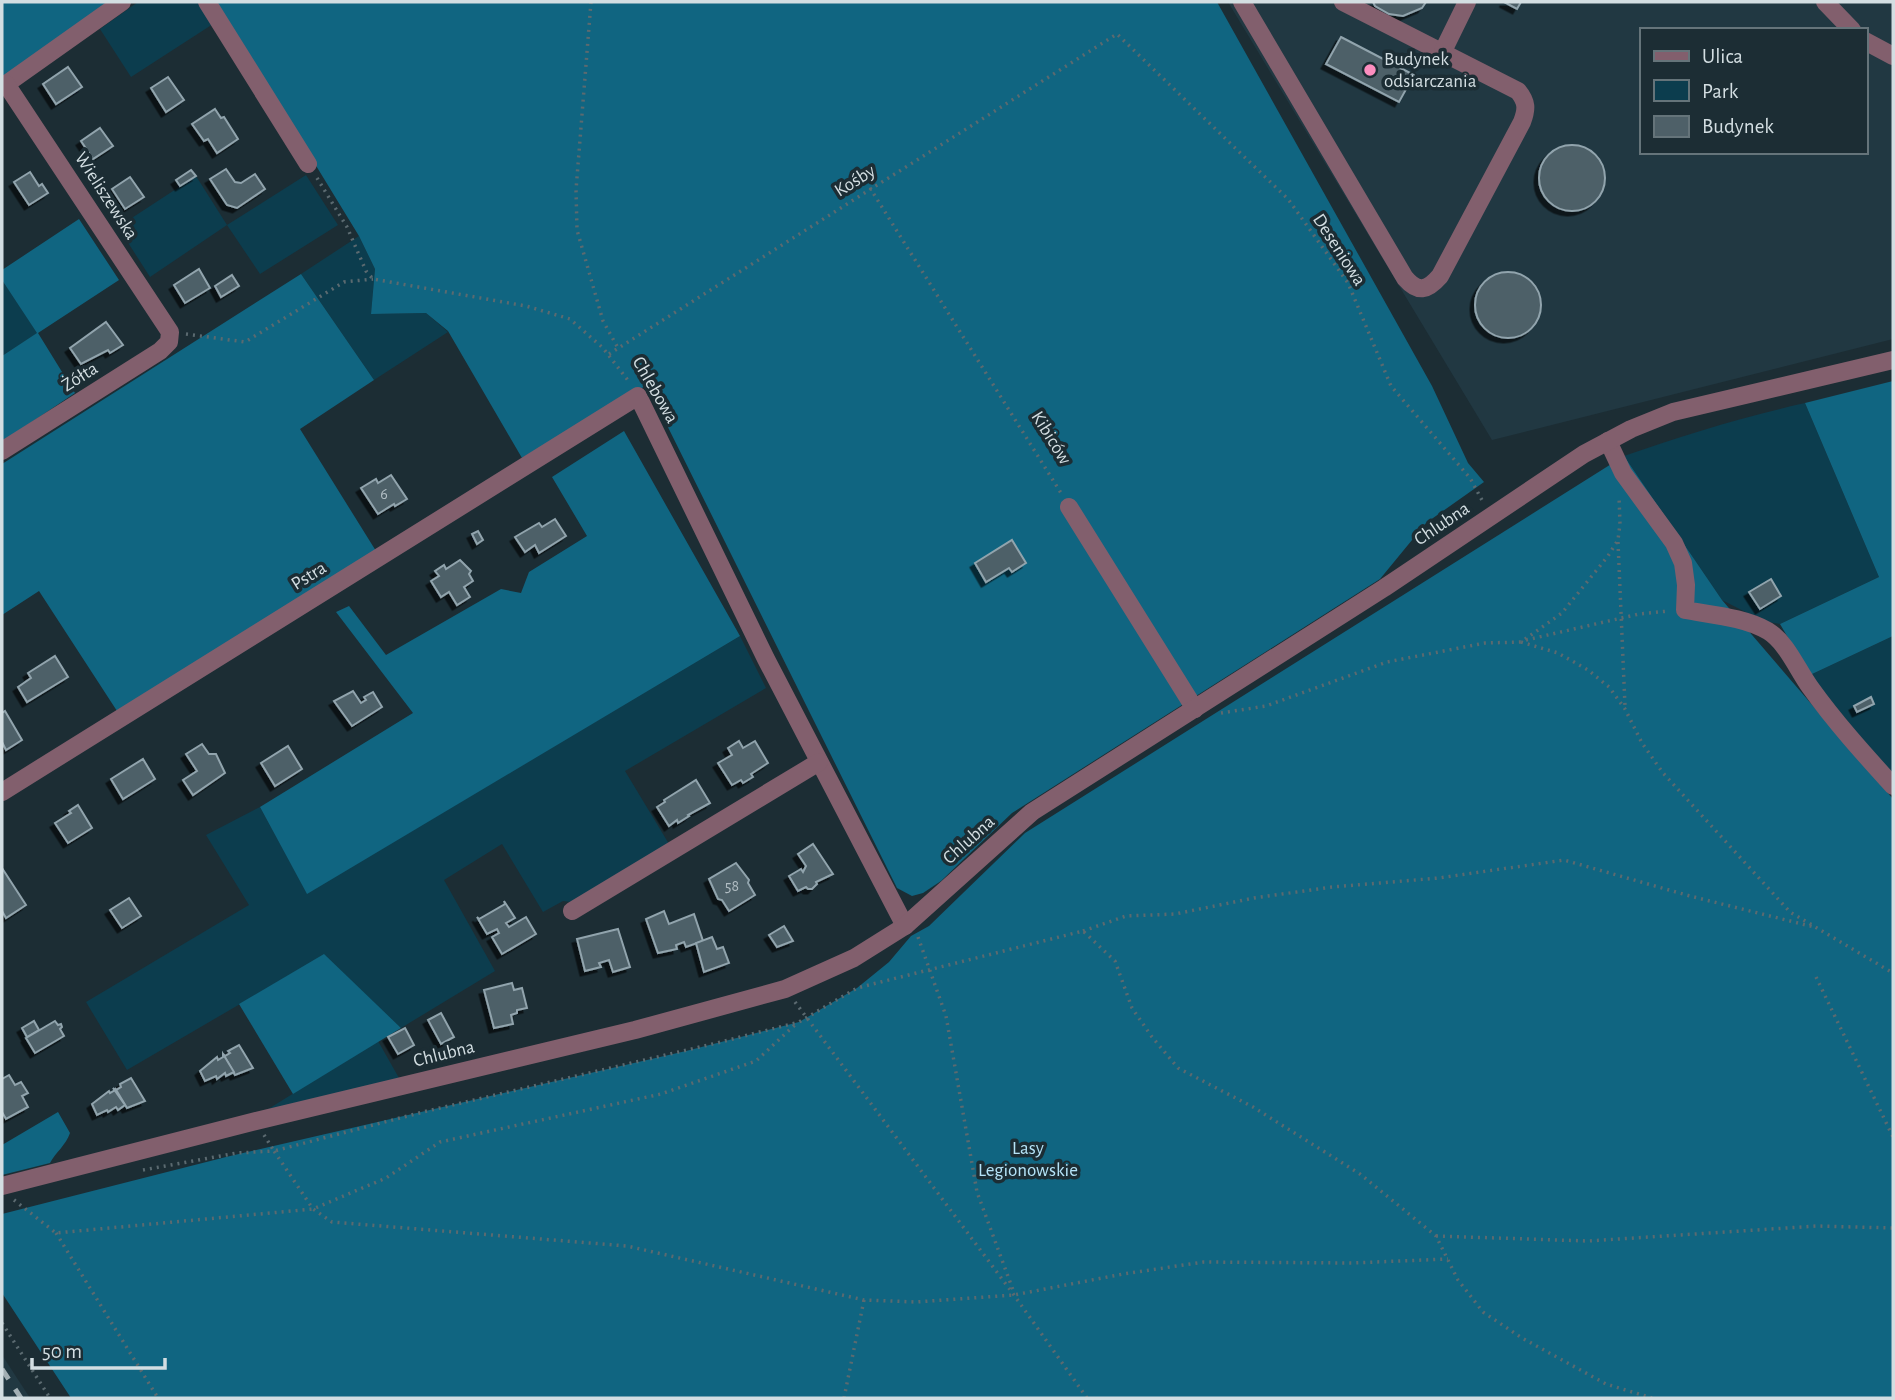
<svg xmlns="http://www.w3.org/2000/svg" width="1895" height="1400" font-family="'Alegreya Sans',sans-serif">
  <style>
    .built { fill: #213842; fill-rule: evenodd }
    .green { fill: #0c3d4e }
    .forest { fill: #106581 }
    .building { fill: #4e6068; stroke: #91a4ad; stroke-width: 2; filter: url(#shadow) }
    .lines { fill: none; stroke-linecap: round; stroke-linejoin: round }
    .path { stroke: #5b6a70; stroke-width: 3.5; stroke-dasharray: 2 5; stroke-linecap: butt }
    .minor { stroke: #825f6d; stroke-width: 18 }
    .rail { stroke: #a2afb4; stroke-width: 5; stroke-dasharray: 12 12; stroke-linecap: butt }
    .poi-dot { fill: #fd8ebf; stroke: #1c2d34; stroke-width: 2.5 }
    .labels { text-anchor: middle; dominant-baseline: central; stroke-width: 7; stroke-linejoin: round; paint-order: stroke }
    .number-label { font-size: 16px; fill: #b2bec4 }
    .poi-label { font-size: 19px; fill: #d3dee2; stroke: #1c2d34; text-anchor: start }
    .street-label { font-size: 19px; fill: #d3dee2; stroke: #1c2d34 }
    .park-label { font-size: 19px; fill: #b5e3f7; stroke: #1c2d34 }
  </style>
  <defs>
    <filter id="shadow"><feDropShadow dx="-4.5" dy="4.5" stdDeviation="0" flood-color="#0009"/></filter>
  </defs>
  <rect width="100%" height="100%" fill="#1c2d34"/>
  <g class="built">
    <path d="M1228,2H1893V339L1492,440ZM1641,30H1865V152H1641Z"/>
    <polygon points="2,1355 30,1398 2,1398"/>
  </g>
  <g class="green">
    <polygon points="138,2 199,2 213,24 131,77 100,29"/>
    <polygon points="306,175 338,225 260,274 227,225 150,277 118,227 196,176 227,225"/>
    <polygon points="359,236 375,269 371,314 426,313 448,332 374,380 301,274"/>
    <polygon points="2,280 38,333 2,356"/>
    <path d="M1805,403L1879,577L1780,624L1763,621L1722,600L1624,456C1683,435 1743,417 1805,403Z"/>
    <polygon points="740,636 766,688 625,771 669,844 571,902 563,901 543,912 502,844 444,880 495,971 401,1028 324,955 127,1070 86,1002 249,905 206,835 260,807 307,893"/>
    <polygon points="1893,636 1893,777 1810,675"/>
    <polygon points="378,1041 399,1078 265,1111"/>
  </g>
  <g class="forest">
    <polygon points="2,2 115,2 2,79"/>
    <polygon points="216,2 1217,2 1432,386 1468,463 1484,482 1426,523 1380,579 1012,813 941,881 923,893 912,896 897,888 647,385 522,458 448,331 426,313 371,314 375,269 359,236"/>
    <polygon points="79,219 119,280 38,333 75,393 2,442 2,356 37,333 2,280 2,270"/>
    <polygon points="301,274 374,380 300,429 376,551 117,711 39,591 2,615 2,464"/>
    <polygon points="1893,381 1893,636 1810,675 1780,624 1879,577 1805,403"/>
    <polygon points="624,431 740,636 307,894 260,807 413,713 336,612 349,606 386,655 501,589 521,593 529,572 587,536 552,477"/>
    <polygon points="1624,456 1722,600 1893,799 1893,1398 71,1398 2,1293 2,1214 226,1157 686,1051 799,1022 857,988 889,962 911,936 929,926 1025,833"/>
    <polygon points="324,954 401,1028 293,1094 239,1004"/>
    <path d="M58,1112L70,1133C66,1145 56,1152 50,1163L2,1175V1145Z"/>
  </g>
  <g class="building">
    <polygon points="1373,2 1426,2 1422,8 1403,16 1389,14 1375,6"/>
    <polygon points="1504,2 1521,2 1517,9"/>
    <polygon points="1341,37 1414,75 1399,102 1326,64"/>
    <polygon points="68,67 82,87 56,104 43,84"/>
    <polygon points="168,77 184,100 166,112 151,88"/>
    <polygon points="215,109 221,118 224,117 238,139 217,153 208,139 204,141 192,124"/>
    <polygon points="100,128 113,146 93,159 81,141"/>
    <circle cx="1572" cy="178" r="33"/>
    <polygon points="226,169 235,182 241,183 255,174 265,189 237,208 227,205 210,179"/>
    <polygon points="191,170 196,176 180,186 176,180"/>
    <polygon points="30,172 39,186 42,184 48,193 29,205 14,182"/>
    <polygon points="130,177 144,197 125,209 112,189"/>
    <polygon points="199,269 210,288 185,303 174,285"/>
    <circle cx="1508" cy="305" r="33"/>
    <polygon points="232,275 239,286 221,297 215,286"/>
    <polygon points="106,322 123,345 110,353 108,350 81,364 70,348"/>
    <polygon points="391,475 407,499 395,506 394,504 378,514 361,488 376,479 378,483"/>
    <polygon points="555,519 566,536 539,553 535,545 525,552 515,537 539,523 542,527"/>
    <polygon points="478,531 483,540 477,544 472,534"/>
    <polygon points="1012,540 1026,563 1012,572 1009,568 986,582 975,563"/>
    <polygon points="460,560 471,571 469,574 473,581 464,587 470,597 457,605 449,592 441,597 431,581 439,576 435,571 444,565 446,569"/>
    <polygon points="1771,579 1781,596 1760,609 1749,592"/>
    <polygon points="55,656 68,677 27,702 18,687 31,678 28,673"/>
    <polygon points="353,691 361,703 366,700 364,697 373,692 382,707 352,726 334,701"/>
    <polygon points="1871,697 1874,704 1857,712 1854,706"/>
    <polygon points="5,711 22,740 6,750 2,742 2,713"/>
    <polygon points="739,741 743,748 755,741 768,763 751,774 753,777 743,783 741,780 732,785 718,763 732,755 728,748"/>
    <polygon points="202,744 209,754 216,754 225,773 193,795 183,780 197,771 186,754"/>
    <polygon points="288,746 302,769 275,786 261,763"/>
    <polygon points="143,759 155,779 123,799 111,779"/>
    <polygon points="696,780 710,803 688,815 689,816 678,823 677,820 669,826 657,807 665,802 664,800"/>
    <polygon points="78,805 92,828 68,843 55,823 71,813 69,811"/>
    <polygon points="813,844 833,874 816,882 817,884 812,889 808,889 806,887 798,891 789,876 801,869 803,872 806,866 798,854"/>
    <polygon points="736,863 749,880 748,883 755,895 729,911 722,900 718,899 709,879"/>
    <polygon points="2,868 26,905 6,918 2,911"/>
    <polygon points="129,898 141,916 122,928 110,910"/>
    <polygon points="504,901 515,918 506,923 509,927 526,917 536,934 502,954 492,937 499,933 497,929 487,934 477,917 479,919 505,904"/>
    <polygon points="664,911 669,924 694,914 703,941 686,947 684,942 676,945 677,949 658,953 646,919"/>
    <polygon points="784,926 793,941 777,947 769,935"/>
    <polygon points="618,929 630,967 613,972 609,960 599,963 601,967 585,971 577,939"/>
    <polygon points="712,937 717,949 723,947 729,963 704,972 696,943"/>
    <polygon points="512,983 514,990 522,988 527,1008 517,1010 517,1013 511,1015 513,1024 494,1028 484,990"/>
    <polygon points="441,1013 454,1037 441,1044 428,1020"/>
    <polygon points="34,1021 39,1030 27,1037 22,1028"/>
    <polygon points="55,1021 58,1025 61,1024 62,1027 60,1029 64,1036 35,1053 26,1038"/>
    <polygon points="405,1028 414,1045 398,1054 388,1037"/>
    <polygon points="239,1045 253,1068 235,1075 223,1054 225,1056 230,1053 228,1051"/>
    <polygon points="223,1054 234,1072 226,1076 225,1073 217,1079 216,1076 205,1081 200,1071 217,1057 218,1060 223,1057"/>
    <polygon points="9,1075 15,1085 21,1082 28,1093 22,1096 28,1107 6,1119 2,1112 2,1079"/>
    <polygon points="131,1078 145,1101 127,1108 115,1088 116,1090 121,1087 120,1084"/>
    <polygon points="113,1088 125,1105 118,1110 116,1107 108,1112 107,1110 97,1115 92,1104 109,1091 110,1093 115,1090"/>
  </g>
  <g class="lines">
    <g class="path">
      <polyline points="591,2 576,190 577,230 603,321 618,348"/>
      <polyline points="317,178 347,227 366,271 373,279 526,306 570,319 603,348 630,383"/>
      <polyline points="870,188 1061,493"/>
      <polyline points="186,334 245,342 344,282 373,279"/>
      <polyline points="609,354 1117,34 1288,199 1348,283 1391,386 1470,478 1483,502"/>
      <polyline points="1618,542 1625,706"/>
      <polyline points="1526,640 1639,614 1669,611"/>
      <polyline points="1521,642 1558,653 1588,670 1609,687 1625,709 1642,743 1663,773 1790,912 1893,973"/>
      <polyline points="1221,713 1266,706 1387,662 1485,643 1521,642 1562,613 1608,556 1618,540 1620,524 1619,496"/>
      <polyline points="1083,931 1126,916 1175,914 1254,898 1332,887 1439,878 1564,860 1690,896 1814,927"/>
      <polyline points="918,937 946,1016 977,1192 1013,1290"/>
      <polyline points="1816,977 1893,1137"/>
      <polyline points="795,1002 1014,1295 1087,1398"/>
      <polyline points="264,1135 274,1151 423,1112 721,1042 799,1022 857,988 1083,931 1115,961 1132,1008 1152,1037 1178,1068 1253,1107 1360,1174 1436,1236 1458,1280 1483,1312 1522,1338 1606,1384 1652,1398"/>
      <polyline points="143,1170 237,1153 274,1151 313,1209 332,1222 627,1246 864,1300 916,1302 1014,1295 1123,1274 1204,1262 1352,1263 1448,1259"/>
      <polyline points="14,1200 56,1233 313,1209 386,1178 440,1142 661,1094 756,1061 798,1022"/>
      <polyline points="56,1233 158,1398"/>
      <polyline points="1436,1236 1588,1241 1817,1226 1893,1228"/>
      <polyline points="2,1323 50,1398"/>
      <polyline points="844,1398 864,1300"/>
    </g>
    <g class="minor">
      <polyline points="207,2 308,164"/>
      <path d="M1242,2L1405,278C1418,293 1427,291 1440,276L1522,122C1527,109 1527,102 1518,91L1343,2"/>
      <polyline points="1825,2 1852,30"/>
      <polyline points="1865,41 1893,56"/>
      <polyline points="1443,51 1467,2"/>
      <polyline points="2,87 122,2"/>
      <path d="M1608,441L1623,473L1674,543L1683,563L1686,585L1685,610C1712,615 1744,617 1768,631C1787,643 1797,669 1810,687C1835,722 1864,754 1893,786"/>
      <polyline points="2,451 160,351 169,342 170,332 6,84"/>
      <polyline points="1069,507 1195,709"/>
      <polyline points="2,792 638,396 766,659 905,926"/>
      <polyline points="572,911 819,762"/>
      <polyline points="2,1186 256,1121 635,1030 785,989 854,958 905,926 1032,812 1384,588 1584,454 1631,429 1673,412 1893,360"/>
    </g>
    <polyline class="rail" points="2,1369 21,1398"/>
  </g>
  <circle class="poi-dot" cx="1370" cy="70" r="7"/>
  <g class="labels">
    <g class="number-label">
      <text x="384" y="494">6</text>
      <text x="732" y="886">58</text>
    </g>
    <g class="poi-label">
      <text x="1384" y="59">Budynek<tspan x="1384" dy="22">odsiarczania</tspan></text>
    </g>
    <g class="street-label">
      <text transform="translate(855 181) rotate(-32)">Kośby</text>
      <text transform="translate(106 196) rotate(57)">Wieliszewska</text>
      <text transform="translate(1339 250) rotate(57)">Deseniowa</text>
      <text transform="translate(80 377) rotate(-32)">Żółta</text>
      <text transform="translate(655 390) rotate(60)">Chlebowa</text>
      <text transform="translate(1051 438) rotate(58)">Kibiców</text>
      <text transform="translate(1442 524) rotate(-34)">Chlubna</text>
      <text transform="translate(309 576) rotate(-32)">Pstra</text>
      <text transform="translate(969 840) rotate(-42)">Chlubna</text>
      <text transform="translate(444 1054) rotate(-14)">Chlubna</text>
    </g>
    <g class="park-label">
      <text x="1028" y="1148">Lasy<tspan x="1028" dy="22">Legionowskie</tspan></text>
    </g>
  </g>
  <rect width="1895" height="1400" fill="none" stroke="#d3dee2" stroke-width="7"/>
  <rect x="1640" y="28" width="228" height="126" fill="#1c2d34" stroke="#65747a" stroke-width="2"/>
  <rect x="1654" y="51" width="35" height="10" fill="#825f6d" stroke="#65747a" stroke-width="2"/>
  <text x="1702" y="63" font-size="21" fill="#d3dee2">Ulica</text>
  <rect x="1654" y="80" width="35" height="21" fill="#0c3d4e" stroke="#65747a" stroke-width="2"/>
  <text x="1702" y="98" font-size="21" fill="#d3dee2">Park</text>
  <rect x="1654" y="116" width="35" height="21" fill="#4e6068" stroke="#65747a" stroke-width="2"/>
  <text x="1702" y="133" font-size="21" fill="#d3dee2">Budynek</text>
  <path d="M32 1358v10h133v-10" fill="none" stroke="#d3dee2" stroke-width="3.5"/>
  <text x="42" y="1358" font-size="21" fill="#d3dee2" stroke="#1c2d34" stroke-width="5" paint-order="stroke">50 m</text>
</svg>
